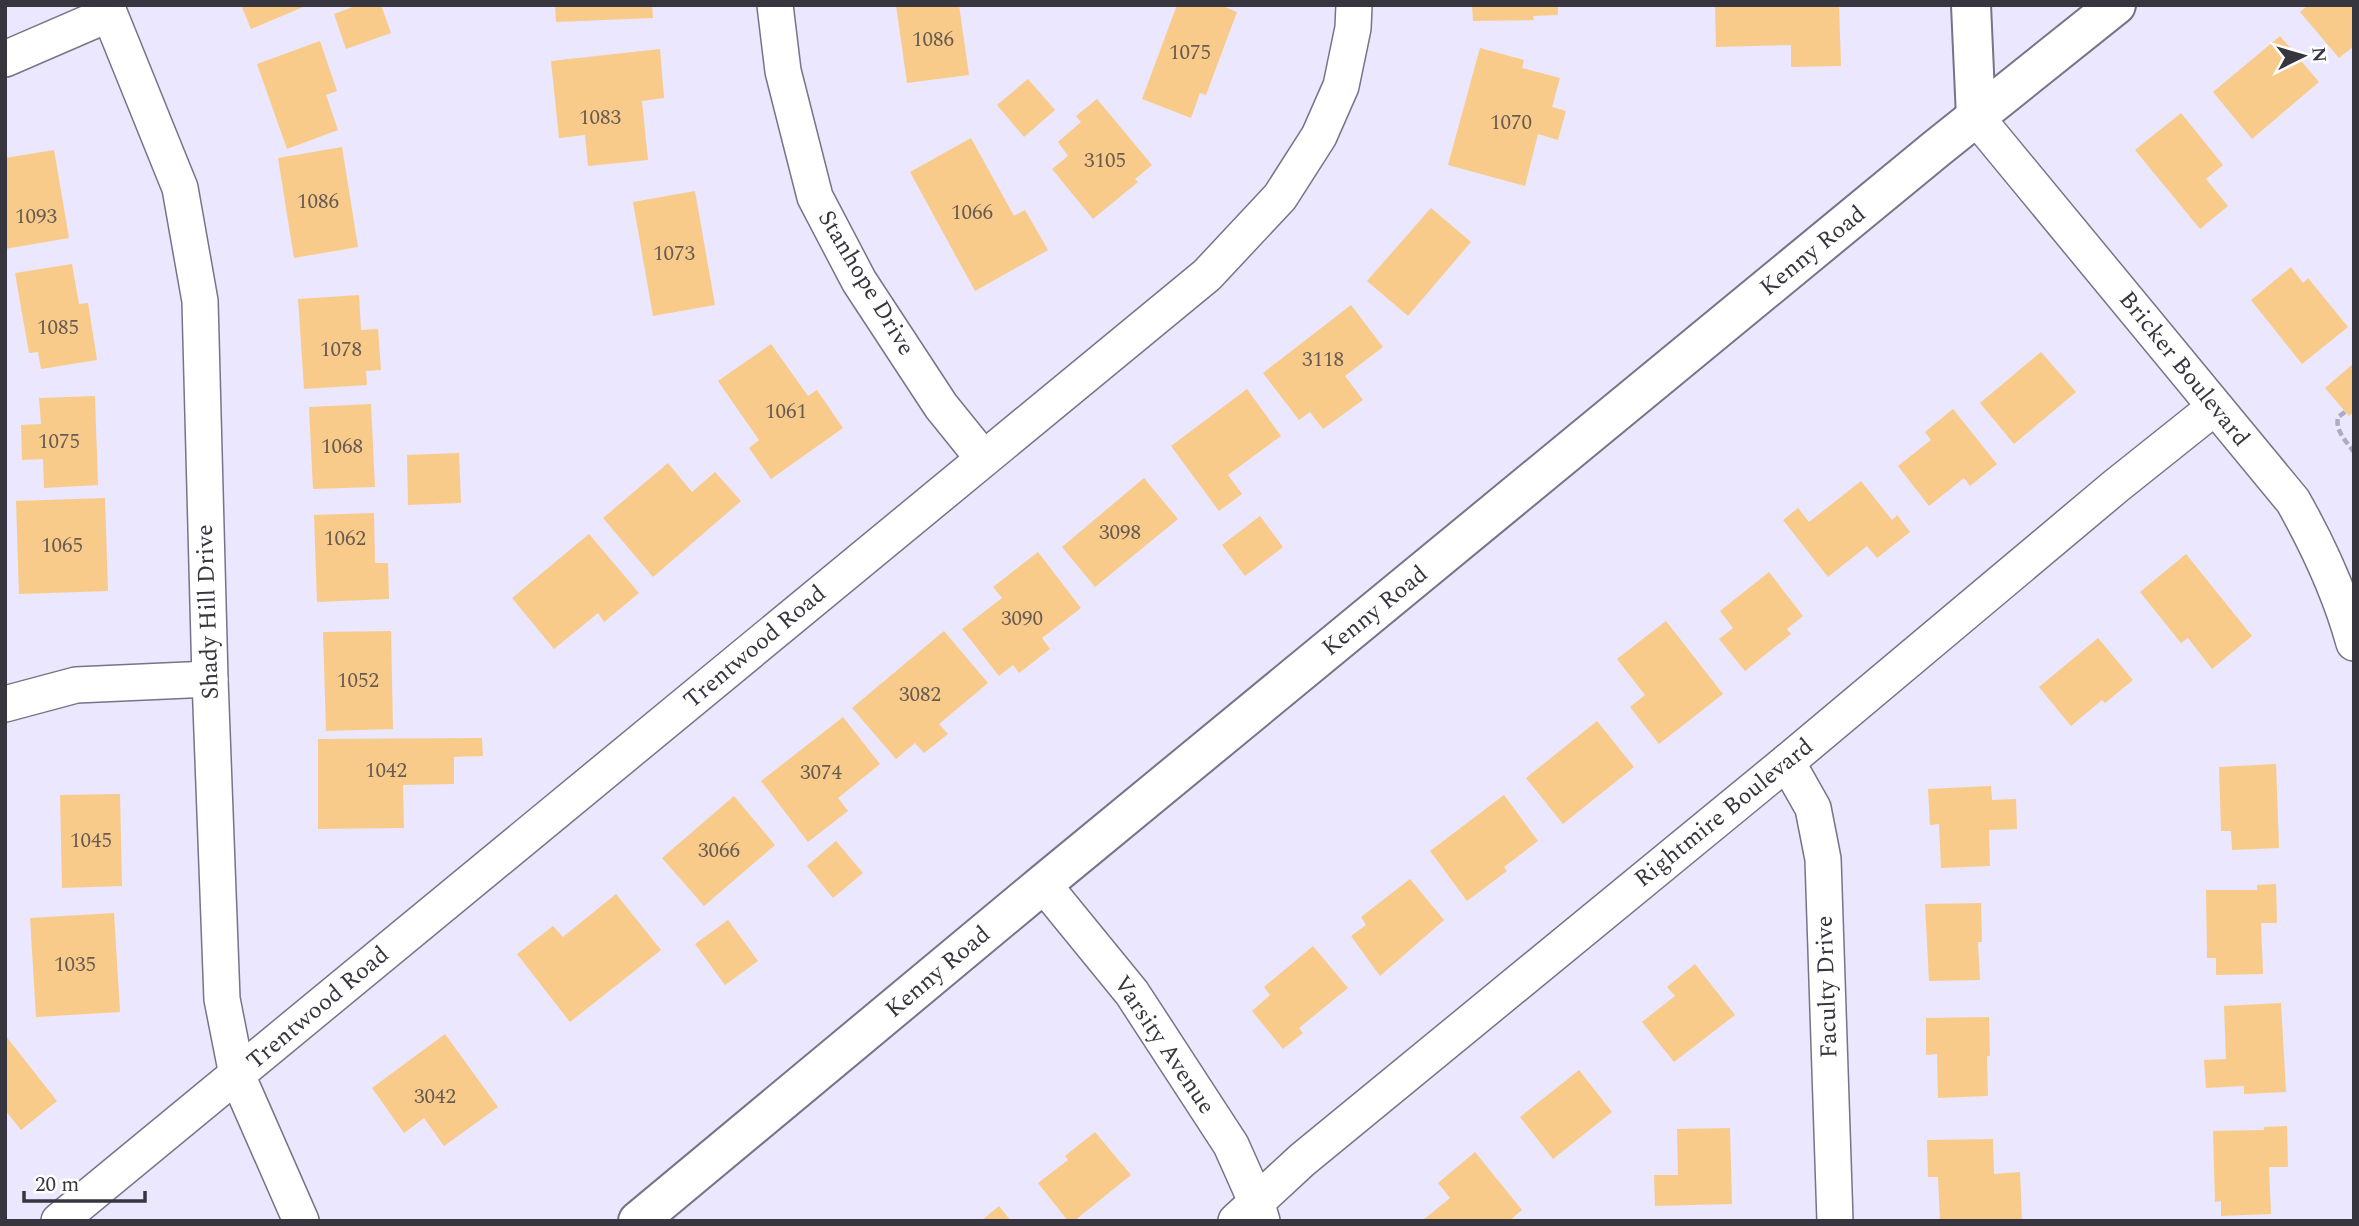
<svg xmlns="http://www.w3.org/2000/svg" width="2359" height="1226" font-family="Spectral,serif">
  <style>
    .building { fill: #f9cb8a }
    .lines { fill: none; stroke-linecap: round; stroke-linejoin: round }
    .minor-casing { stroke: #767488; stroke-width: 38 }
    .secondary-casing { stroke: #767488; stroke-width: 42 }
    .path { stroke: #adabbd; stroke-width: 4.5; stroke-dasharray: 7 3.5; stroke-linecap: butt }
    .minor { stroke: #fff; stroke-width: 35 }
    .secondary { stroke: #fff; stroke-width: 38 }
    .labels { text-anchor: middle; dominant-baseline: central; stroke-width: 5; stroke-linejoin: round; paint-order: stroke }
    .number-label { font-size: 21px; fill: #685b52 }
    .street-label { font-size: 24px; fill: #37363f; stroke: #fff }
  </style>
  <rect width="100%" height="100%" fill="#eae7fe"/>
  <g class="building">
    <polygon points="241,5 308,5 251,29"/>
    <polygon points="358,5 381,5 391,33 346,49 334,14"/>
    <polygon points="555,5 652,5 653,18 556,22"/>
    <polygon points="896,5 959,5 969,75 907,83"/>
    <polygon points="1177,5 1220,5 1237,12 1206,95 1200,93 1191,118 1142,99"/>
    <polygon points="1472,5 1558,5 1558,15 1533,16 1534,20 1473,21"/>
    <polygon points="1715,5 1839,5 1841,66 1791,67 1791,45 1716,47"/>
    <polygon points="2308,5 2354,5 2354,46 2339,58 2300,12"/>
    <polygon points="2280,36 2319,82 2252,139 2213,92"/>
    <polygon points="320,41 337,91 326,95 338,130 287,149 257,64"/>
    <polygon points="1480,48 1524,60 1522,68 1560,78 1552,107 1566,111 1558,140 1538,134 1525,186 1448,165"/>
    <polygon points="660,49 664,98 642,101 648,160 588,166 585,135 559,138 551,61"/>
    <polygon points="1028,79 1055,110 1024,137 997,105"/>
    <polygon points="1097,99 1152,165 1135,179 1138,182 1093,219 1052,169 1068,156 1058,142 1081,122 1076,116"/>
    <polygon points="2181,113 2223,165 2206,179 2228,206 2200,229 2135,150"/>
    <polygon points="971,138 1014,216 1025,210 1048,250 975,291 910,172"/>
    <polygon points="342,147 358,247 294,258 278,158"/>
    <polygon points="54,150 69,238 5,249 5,196 7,196 5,158"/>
    <polygon points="695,191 715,305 653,316 633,202"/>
    <polygon points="1431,208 1471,242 1408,316 1367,281"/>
    <polygon points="72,264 79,304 88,303 97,360 41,369 38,352 29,353 15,273"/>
    <polygon points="2291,267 2303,283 2308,278 2348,327 2302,364 2251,300"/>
    <polygon points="359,295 361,330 378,329 381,370 366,371 367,385 304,389 298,299"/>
    <polygon points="1351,305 1383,347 1345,376 1363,400 1323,429 1310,412 1299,420 1263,373"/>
    <polygon points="771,344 808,396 817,390 843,428 771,479 749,448 759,440 718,381"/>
    <polygon points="2041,352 2076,392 2014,444 1980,403"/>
    <polygon points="2354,363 2354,412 2349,416 2325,388"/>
    <polygon points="1247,389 1281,436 1228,475 1242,494 1219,511 1171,446"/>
    <polygon points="95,396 98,485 44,488 43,459 22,460 21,425 41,424 39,398"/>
    <polygon points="371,404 375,487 313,489 309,407"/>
    <polygon points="1953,409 1997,464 1970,486 1964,478 1929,506 1898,466 1931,440 1925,432"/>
    <polygon points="459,453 461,503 408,505 407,455"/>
    <polygon points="668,463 692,492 715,472 741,501 653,577 603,518"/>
    <polygon points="1144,478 1178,519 1095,587 1062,547"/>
    <polygon points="1861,481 1892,520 1897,515 1910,532 1877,558 1867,546 1828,577 1783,520 1798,508 1809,522"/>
    <polygon points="105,498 108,591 19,594 16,501"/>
    <polygon points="374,513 375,563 388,563 389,599 317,602 314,515"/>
    <polygon points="1260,516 1283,547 1245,576 1222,545"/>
    <polygon points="589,534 639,593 604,622 598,613 554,649 512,598"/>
    <polygon points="1038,552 1081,608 1042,638 1050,649 1019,673 1013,665 999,676 962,629 1002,598 993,587"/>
    <polygon points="2186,554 2252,636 2212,669 2188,638 2181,643 2140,592"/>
    <polygon points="1769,572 1803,616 1787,629 1791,634 1745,671 1719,639 1733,628 1720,611"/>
    <polygon points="1666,621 1723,694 1659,744 1630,707 1645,695 1617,659"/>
    <polygon points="391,631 393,729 326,731 323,632"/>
    <polygon points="944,631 988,683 939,724 948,734 924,753 915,743 896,759 852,708"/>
    <polygon points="2098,638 2133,680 2105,703 2102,700 2071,726 2039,687"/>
    <polygon points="843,717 880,764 838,798 848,811 808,842 761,781"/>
    <polygon points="1597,721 1634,767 1563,824 1526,778"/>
    <polygon points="482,738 483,756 454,757 454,784 403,785 404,828 318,829 318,739"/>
    <polygon points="2276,764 2279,848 2232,850 2231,831 2221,831 2219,767"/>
    <polygon points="1991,786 1992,800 2016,799 2017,829 1989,830 1990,866 1941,868 1939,824 1930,825 1928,789"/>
    <polygon points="120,794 122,886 62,888 60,795"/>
    <polygon points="1504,795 1538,841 1504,867 1507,871 1467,901 1430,851"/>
    <polygon points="734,796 775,845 704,906 662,858"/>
    <polygon points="836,841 863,873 833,898 807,866"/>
    <polygon points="1410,879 1444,920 1380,976 1351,936 1366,925 1361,917"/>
    <polygon points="2276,884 2277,923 2261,923 2263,974 2216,975 2216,958 2207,958 2206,890 2257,890 2257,885"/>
    <polygon points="616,894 661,950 570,1022 517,954 553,926 563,937"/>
    <polygon points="1981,903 1982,942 1978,942 1980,980 1929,981 1925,904"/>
    <polygon points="114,913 120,1012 36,1017 30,918"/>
    <polygon points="728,920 758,961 725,985 695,944"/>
    <polygon points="1313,946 1348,988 1299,1028 1303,1033 1283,1049 1252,1011 1270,995 1264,987"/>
    <polygon points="1695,964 1735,1015 1674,1062 1642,1022 1675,996 1667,987"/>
    <polygon points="2281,1003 2286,1092 2244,1094 2244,1086 2206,1088 2204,1060 2226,1059 2224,1006"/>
    <polygon points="1989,1017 1990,1056 1987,1056 1988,1096 1938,1098 1937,1054 1926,1055 1926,1018"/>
    <polygon points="445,1034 498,1107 444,1146 424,1118 404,1133 372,1088"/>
    <polygon points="5,1035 57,1101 21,1130 5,1110"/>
    <polygon points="1579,1070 1612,1112 1553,1159 1520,1117"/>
    <polygon points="2287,1126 2288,1167 2269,1167 2271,1214 2221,1216 2221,1201 2215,1202 2213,1131 2264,1130 2264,1127"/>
    <polygon points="1730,1128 1732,1204 1655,1206 1654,1175 1678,1175 1677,1129"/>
    <polygon points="1095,1132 1131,1175 1074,1221 1068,1221 1038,1183 1068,1160 1065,1156"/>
    <polygon points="1993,1139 1994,1174 2020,1172 2022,1219 1940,1221 1938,1177 1928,1177 1927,1140"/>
    <polygon points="1475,1152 1522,1210 1509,1221 1422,1221 1450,1198 1438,1183"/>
    <polygon points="999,1206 1011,1221 981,1221"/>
  </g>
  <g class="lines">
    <defs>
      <g id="minor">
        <polyline points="106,5 180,188 200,301 210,679 222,999 237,1075 301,1221"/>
        <polyline points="775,5 783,71 815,197 859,281 941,406 983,458"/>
        <polyline points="5,59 109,14"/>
        <path d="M1976,117L2293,501C2319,547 2340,592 2354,643"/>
        <polyline points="5,704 76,685 210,679"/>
        <polyline points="1787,762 1813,808 1823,859 1835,1221"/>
        <polyline points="1043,884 1132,993 1231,1145 1256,1201 1262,1221"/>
        <polyline points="59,1221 1207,275 1280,197 1319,136 1341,86 1353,28 1354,5"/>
        <polyline points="1236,1221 1302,1160 1787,762 2116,486 2215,407"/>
      </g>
      <g id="secondary">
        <polyline points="1971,5 1976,117"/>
        <polyline points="638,1221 1043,884 1936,149 2116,5"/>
      </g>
    </defs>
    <use href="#minor" class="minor-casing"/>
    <use href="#secondary" class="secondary-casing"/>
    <path class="path" d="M2345,412L2338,417C2335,431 2346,441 2354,452"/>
    <use href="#minor" class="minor"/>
    <use href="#secondary" class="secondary"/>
  </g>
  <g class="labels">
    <g class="number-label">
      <text x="933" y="40">1086</text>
      <text x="1190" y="53">1075</text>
      <text x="600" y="118">1083</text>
      <text x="1511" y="123">1070</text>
      <text x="1105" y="161">3105</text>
      <text x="318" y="202">1086</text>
      <text x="972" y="213">1066</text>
      <text x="36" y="217">1093</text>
      <text x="674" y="254">1073</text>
      <text x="58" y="328">1085</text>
      <text x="341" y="350">1078</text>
      <text x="1323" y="360">3118</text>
      <text x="786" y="412">1061</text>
      <text x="59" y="442">1075</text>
      <text x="342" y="447">1068</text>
      <text x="1120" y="533">3098</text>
      <text x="345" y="539">1062</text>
      <text x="62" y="546">1065</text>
      <text x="1022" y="619">3090</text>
      <text x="358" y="681">1052</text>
      <text x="920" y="695">3082</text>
      <text x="386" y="771">1042</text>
      <text x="821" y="773">3074</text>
      <text x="91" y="841">1045</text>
      <text x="719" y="851">3066</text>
      <text x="75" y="965">1035</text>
      <text x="435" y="1097">3042</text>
    </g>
    <g class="street-label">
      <text transform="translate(1813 251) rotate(-39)">Kenny Road</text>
      <text transform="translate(866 283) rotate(59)">Stanhope Drive</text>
      <text transform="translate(2184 369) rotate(51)">Bricker Boulevard</text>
      <text transform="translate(1375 611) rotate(-39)">Kenny Road</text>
      <text transform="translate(208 612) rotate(-92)">Shady Hill Drive</text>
      <text transform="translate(755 647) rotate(-40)">Trentwood Road</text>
      <text transform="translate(1724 813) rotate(-39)">Rightmire Boulevard</text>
      <text transform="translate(938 972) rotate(-40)">Kenny Road</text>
      <text transform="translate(1827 987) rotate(-92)">Faculty Drive</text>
      <text transform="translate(318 1008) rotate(-40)">Trentwood Road</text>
      <text transform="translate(1164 1045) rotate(56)">Varsity Avenue</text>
    </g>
  </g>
  <rect width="2359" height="1226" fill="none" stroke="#37363f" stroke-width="14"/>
  <g transform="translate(2303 56) rotate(85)" stroke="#ffffff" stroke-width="5" paint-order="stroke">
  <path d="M0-5L12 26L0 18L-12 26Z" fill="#37363f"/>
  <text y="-10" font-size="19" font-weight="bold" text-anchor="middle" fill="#37363f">N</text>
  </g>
  <path d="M24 1191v10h121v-10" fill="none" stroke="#37363f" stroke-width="3.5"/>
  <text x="35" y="1191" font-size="21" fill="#37363f" stroke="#ffffff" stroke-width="5" paint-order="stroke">20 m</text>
</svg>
